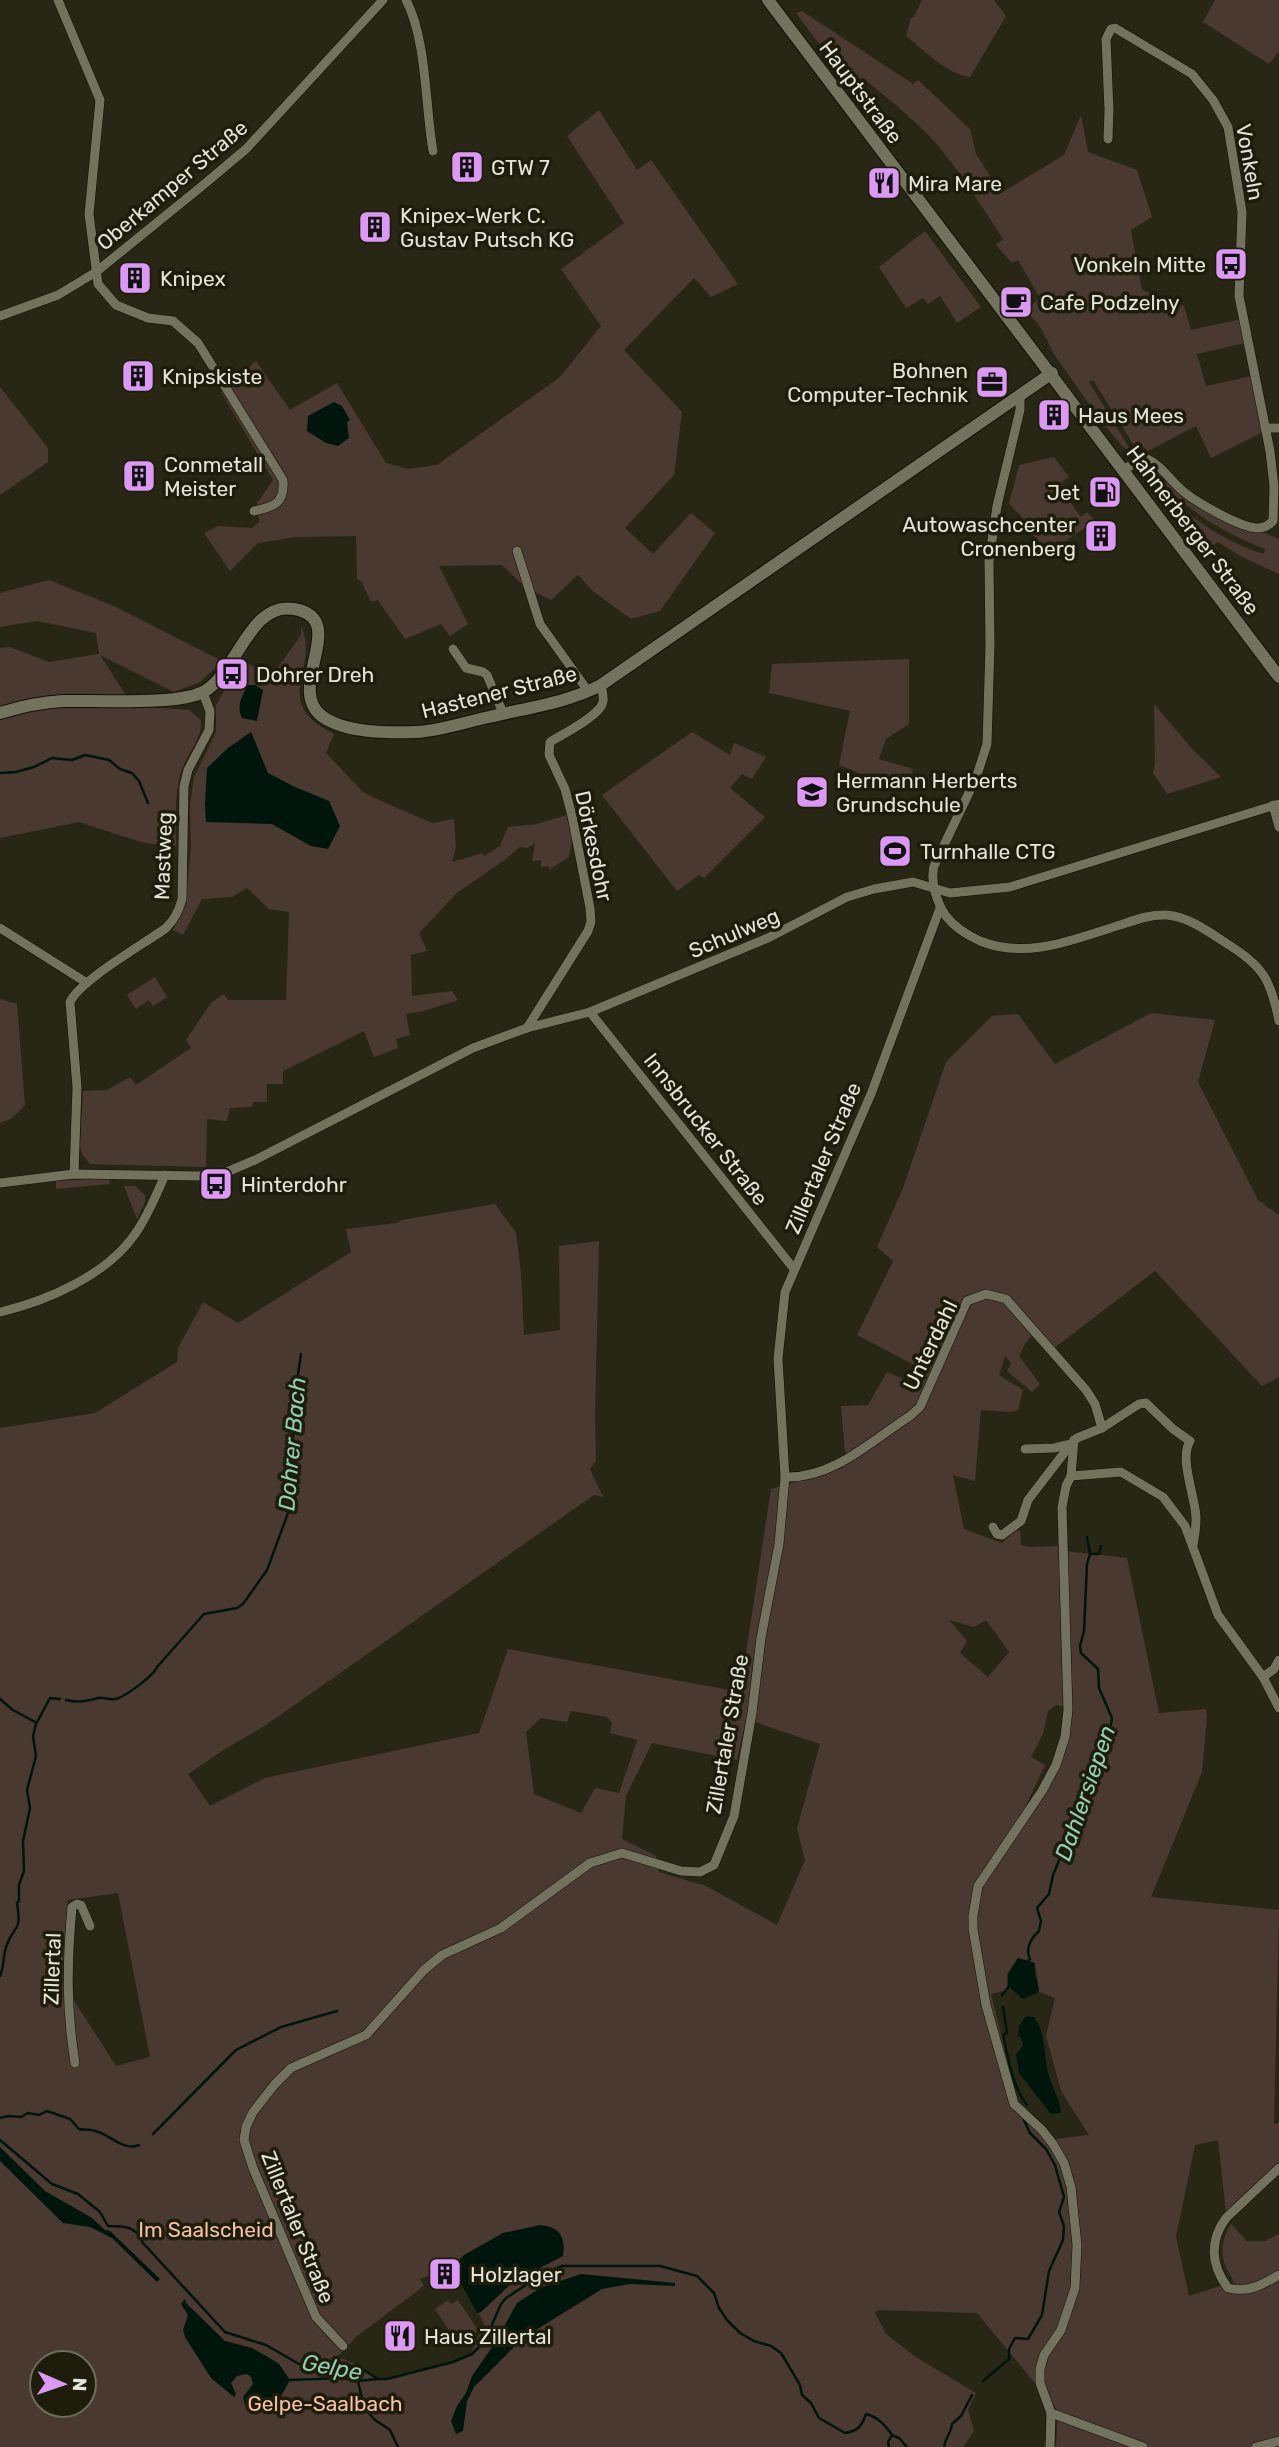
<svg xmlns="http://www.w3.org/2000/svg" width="1279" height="2447" font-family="Rubik,sans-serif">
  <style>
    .green { fill: #4a3931; fill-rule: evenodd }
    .water { fill: #00150c }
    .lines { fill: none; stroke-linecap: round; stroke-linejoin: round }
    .stream { stroke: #00150c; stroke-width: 2.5 }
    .minor-casing { stroke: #111002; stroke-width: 10 }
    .secondary-casing { stroke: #111002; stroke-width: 14 }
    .minor { stroke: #73725e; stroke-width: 9 }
    .secondary { stroke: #73725e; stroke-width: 12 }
    .labels { text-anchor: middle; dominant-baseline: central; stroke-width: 7; stroke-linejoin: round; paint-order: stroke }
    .street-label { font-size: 21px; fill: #e4e4d8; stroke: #1e1d0c }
    .poi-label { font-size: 21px; fill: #e4e4d8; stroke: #1e1d0c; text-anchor: start }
    .park-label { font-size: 21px; fill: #f7c1a7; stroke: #1e1d0c }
    .water-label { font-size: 23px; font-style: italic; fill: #93ceb4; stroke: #1e1d0c }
  </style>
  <rect width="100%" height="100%" fill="#282715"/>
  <g class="green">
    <path d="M922,0H994L1006,16L970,77C946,74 924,50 906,36L911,18L914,17Z"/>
    <polygon points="1215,0 1279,0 1279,51 1269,64 1203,22"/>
    <path d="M802,11L913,84L918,80L970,129L976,154L1001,193L1064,155L1081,115L1088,152L1137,170L1152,217L1131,230L1142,290L1184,306L1191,330L1241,319L1245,343L1197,354L1206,386L1252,376L1263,432L1211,458L1196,426L1148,451L1142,446L1136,449L1093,380L1089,382L1133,454L1132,456C1104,428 1081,392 1058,360C1047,345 1042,319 1023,312L1040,298L1018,260L1012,263L996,245L1003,239C981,205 960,171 933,140C912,117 887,98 863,78L847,81L796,13Z"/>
    <polygon points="599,110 637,170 651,160 738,284 711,297 694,278 624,350 682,412 674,475 625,528 653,554 691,513 715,533 660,611 631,619 594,592 578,575 551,600 526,588 502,565 439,566 468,624 450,636 441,624 405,639 378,600 371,602 361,581 357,579 356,536 296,537 258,543 230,571 204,533 218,526 252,528 259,522 257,503 273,480 221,392 256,361 290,410 337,383 386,463 408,469 437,465 560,377 601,326 561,269 624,223 567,136"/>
    <polygon points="925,231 981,307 957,323 940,296 928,304 923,298 906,308 879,267"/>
    <polygon points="0,387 48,448 48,462 0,495"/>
    <polygon points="1054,457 1069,477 1061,483 1064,487 1061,490 1081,517 1087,512 1095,521 1046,554 1021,516 1009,504 1019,465"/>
    <path d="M1141,464C1171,505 1215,539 1264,554L1265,549C1219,531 1176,505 1148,464C1161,469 1168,484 1181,492C1211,510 1246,526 1279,539V574L1240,556L1218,542L1203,551L1138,466Z"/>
    <path d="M49,580L114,606L222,661L200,682L174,692L100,655L133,706L189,710L201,720C203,739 186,755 181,772C174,796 176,821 176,846L144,843L79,822L0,838V648L10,647L49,662L99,654L96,633L37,621L0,627V593Z"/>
    <path d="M301,626C321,669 268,701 334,734L326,753L363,792L379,800L432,823L454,819L456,847L452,862L483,853L484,856L500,846L508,827L537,824L567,815L572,839L569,857L549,870V866L541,867V860L532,861L535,843L527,848L520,847L506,859L458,892L419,933L427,951L411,955L412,996L452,991L458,1000L424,1011L406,1014L410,1035L396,1039L398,1048L374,1057L364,1031L283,1071V1084H267V1102H253L252,1107L230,1108L227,1121L207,1119L206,1167L90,1164L82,1154L80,1146L83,1091L107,1090L130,1077L136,1085L191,1048L186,1040L211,1003L224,994L228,1000H286L289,912L269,909L247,888L232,897L202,899L183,935L173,930L186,897L191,846L190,805L194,777L216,732V705L242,660L271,677L301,635Z"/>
    <polygon points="909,659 909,724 886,739 879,759 913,769 905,792 839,765 850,711 769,693 772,664"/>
    <polygon points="1154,704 1194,751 1221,777 1167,794 1153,773 1155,763"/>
    <polygon points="692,732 730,755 734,743 766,757 752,779 742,774 730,788 765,817 704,878 699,875 677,891 602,795"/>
    <polygon points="155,977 167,997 153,1006 149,1000 136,1009 127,995"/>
    <polygon points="0,999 17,1004 25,1105 11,1119 0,1123"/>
    <path d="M1151,1013L1215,1020L1198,1082L1258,1200L1279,1215V1377L1262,1386L1155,1271L1053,1349L1035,1332L1026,1342L1019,1356L1040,1384L1032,1392L1007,1371L1011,1363L1005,1356L999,1375L1023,1390L1018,1410L1011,1412L981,1410L975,1481L953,1475L964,1529L1002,1543L1015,1530L1020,1531L1021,1545L1031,1547L1058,1546L1061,1607L1065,1551L1127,1558L1159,1713L1206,1709L1207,1717L1202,1772L1151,1897L1279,1910L1274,2124L1279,2123V2162L1226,2213L1218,2140L1195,2145L1176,2237L1189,2296L1220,2286H1234C1232,2272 1229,2276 1225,2265C1220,2251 1223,2236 1231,2224L1247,2241H1265L1279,2234V2447H1056L1058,2411L977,2313L878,2310L875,2313L886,2334L916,2357L976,2393L968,2409L974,2431L963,2447H0V1428L95,1413L177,1362L178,1348L203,1302L238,1323L351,1252L346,1229L396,1223L402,1220L495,1204L516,1233L521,1273L524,1335L560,1330L559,1246L599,1241L595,1416L596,1461L590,1469L603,1497L594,1495L263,1727L225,1749L188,1774L210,1806L265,1778L479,1733L508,1649L740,1692L771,1489L842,1468L846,1456L854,1451L845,1453L841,1406L868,1405L887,1372L918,1385V1367L857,1335L893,1261L877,1247L903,1188L946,1062L992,1016L1018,1014L1055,1064ZM949,1620L974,1627L986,1620L1009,1652L988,1677L960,1653L967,1641ZM1056,1705L1069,1708L1056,1765L1020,1818L1045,1765L1031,1757L1043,1734L1048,1711ZM571,1711L607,1717L612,1723L610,1733L637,1740L619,1793L595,1788L581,1813L534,1794L526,1732L541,1718L567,1722ZM746,1719L820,1744L797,1829L805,1860L777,1925L706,1886L659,1872L656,1856L622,1839L626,1796L652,1743L737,1760ZM118,1893L150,2057L116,2066L62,1982L68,1900ZM1018,1958L1035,1963L1039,1992L1055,1998L1046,2036L1061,2091L1089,2135L1048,2140L1017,2099L991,1994L1007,1990V1974ZM453,2265L452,2267L484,2323L470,2355L453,2362L387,2379C368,2379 359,2362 337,2357L356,2337L424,2286L420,2279ZM42,2363H84V2405H42Z"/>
    <polygon points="109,1178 110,1184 56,1189 56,1181"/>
    <polygon points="124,1186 135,1186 145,1195 145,1202 137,1219"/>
    <polygon points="448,2300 451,2304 458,2300 478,2330 461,2348 435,2309"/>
  </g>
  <g class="water">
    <polygon points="334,402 342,406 350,420 347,422 349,438 338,446 326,443 307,431 308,416"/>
    <path d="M248,685H255L263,690L257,721L242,718C236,706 242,696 248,685Z"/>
    <polygon points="251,732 268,773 295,787 329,801 340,826 328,849 311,846 272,824 206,822 205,805 207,768 228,748"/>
    <path d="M1018,1958L1035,1963C1033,1973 1039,1982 1039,1992L1023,1999L1008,1986V1974Z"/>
    <path d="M1026,2016L1034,2017C1047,2035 1043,2056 1049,2076C1053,2090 1060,2099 1061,2113L1051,2114L1019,2073L1016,2054L1023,2046L1021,2037L1018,2036L1019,2026Z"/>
    <polygon points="0,2147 45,2191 92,2218 105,2230 110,2231 160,2279 157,2282 112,2238 90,2227 63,2223 0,2161"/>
    <path d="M540,2225C560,2227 566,2237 563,2256L513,2282L481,2312L477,2313L452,2267L464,2255L503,2233Z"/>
    <polygon points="581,2274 675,2283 675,2286 630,2284 602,2289 539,2328 521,2340 474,2387 467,2401 463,2431 456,2434 451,2421 457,2406 466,2393 472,2376 495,2343 517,2303 540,2288"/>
    <polygon points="185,2299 186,2303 225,2341 252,2348 268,2357 279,2364 290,2380 272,2412 264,2412 245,2405 243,2397 253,2384 251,2377 247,2374 237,2376 231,2383 236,2394 234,2397 211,2378 185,2337 183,2330 188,2315 181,2304"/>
  </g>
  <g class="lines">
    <g class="stream">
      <polyline points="0,773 16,772 34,767 52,758 72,760 85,755 109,760 120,769 132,773 139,781 148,803"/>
      <polyline points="1091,1554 1099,1554 1101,1546"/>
      <polyline points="0,1699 13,1710 35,1722"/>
      <path d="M66,1700C78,1703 87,1701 98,1698C104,1697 109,1700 115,1699C124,1698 154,1675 157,1667L204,1614L237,1608L243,1604L267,1570L291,1505L294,1403L301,1354"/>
      <path d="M1027,1963L1030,1959C1025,1949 1031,1938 1039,1931L1041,1921L1037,1908L1049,1894L1053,1875L1068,1839L1075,1831L1077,1819L1098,1774L1109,1736L1112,1718L1099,1688L1098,1669L1081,1653L1080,1646L1084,1631L1087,1564L1090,1554L1087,1537"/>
      <path d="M0,1976C4,1967 3,1957 6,1947C14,1923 22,1935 17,1903L19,1901V1885L24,1871L23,1841L30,1808L27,1790L36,1756L33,1736L36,1724L50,1698L60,1699"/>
      <polyline points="1002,1995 1010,1985"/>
      <path d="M1003,2007L1007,2032L1003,2036C1009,2060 1012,2086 1027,2105"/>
      <path d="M0,2118L8,2116L21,2117L28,2113L39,2115L47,2111L70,2119L79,2129C83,2130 87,2129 91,2130C107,2131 122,2152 139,2145"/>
      <polyline points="153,2134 236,2050 281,2027 337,2011"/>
      <path d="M0,2140L52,2184L78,2194L100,2212L108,2226C124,2226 137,2226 143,2243L225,2332L266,2345L299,2364H344L362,2369L378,2379H387L453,2362L472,2354L485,2341L501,2304L506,2298L538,2277L562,2266H660L697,2276L714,2293L719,2308L727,2320L740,2333L754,2341L771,2346L781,2353L800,2385L802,2395L811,2403L819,2418L845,2433C858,2431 862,2426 866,2414C878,2417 885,2425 892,2435L888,2442L889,2447"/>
      <polyline points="290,2380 342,2378 358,2381 378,2379"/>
      <polyline points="358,2381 364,2408 375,2420 390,2430 398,2447"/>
      <polyline points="983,2381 1009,2359 1009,2349 1015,2338 1028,2339 1042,2315 1049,2271 1063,2240 1064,2226 1059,2212 1064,2197 1055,2165 1046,2149 1030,2133 1024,2120"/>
      <polyline points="892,2435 899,2438 907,2447"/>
      <path d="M944,2447C945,2437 951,2435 952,2424L961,2416L972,2395"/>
    </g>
    <defs>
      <g id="minor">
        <path d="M58,0L100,100L89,214L98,284L116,305L148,318L173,321L198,343L283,480C285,503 274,507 254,511"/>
        <path d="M406,0C427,40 425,106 433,151"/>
        <path d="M1108,139L1109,110L1106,39L1111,29L1115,28L1192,74L1213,100L1228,127L1242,212L1239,296L1270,451L1274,487L1273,521C1269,525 1265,528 1259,528C1242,529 1198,503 1184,492C1171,482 1162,465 1147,459L1123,469"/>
        <polyline points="0,316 58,295 96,272 202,186 246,149 383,0"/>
        <path d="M1020,394V410L997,506L989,561L990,645L987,744L976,778L934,866C930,882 937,903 946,916C955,928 967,935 980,941C1027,960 1075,939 1120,925C1135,920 1151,914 1167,915C1190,917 1210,933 1229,945C1264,967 1271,981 1279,1021"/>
        <polyline points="1265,428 1279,428"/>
        <polyline points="517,551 540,624 588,691"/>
        <polyline points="453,649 466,668 483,672 487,675 503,713"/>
        <polyline points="1273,805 1279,827"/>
        <polyline points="0,928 87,983"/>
        <polyline points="590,1012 794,1269"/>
        <path d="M527,1028L588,931L591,922L590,908L572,816L565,789L549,755L550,742C563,734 600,716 603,702C604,696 602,690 601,685"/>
        <path d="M74,1174L77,1087L70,1002C80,980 144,944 166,928C175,919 179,911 182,899L184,786L188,770L209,730L210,711L203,693"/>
        <polyline points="0,1183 74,1174 202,1176 222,1174 255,1160 473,1048 527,1028 590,1012 768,938 847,897 874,889 913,882 950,893 1010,887 1279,804"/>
        <path d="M0,1312C47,1301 107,1275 135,1234C148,1216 156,1195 165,1175"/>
        <path d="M1025,1449L1054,1448L1071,1444L1077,1438L1102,1428L1139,1404L1146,1403L1173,1429L1190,1441C1179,1458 1195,1496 1196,1517C1196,1527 1195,1536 1193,1545"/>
        <polyline points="1071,1476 1121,1472 1163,1497 1185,1526 1218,1615 1263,1677 1279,1708"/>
        <path d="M785,1477C833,1479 872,1440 910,1416L920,1407L967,1301L986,1294L1006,1299L1086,1390L1095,1404L1102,1428"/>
        <polyline points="993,1527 997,1534 1002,1535 1021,1521 1028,1500 1071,1444"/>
        <polyline points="1263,1677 1274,1669 1279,1660"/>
        <path d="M75,2063C66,2007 67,1963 72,1907L77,1904L81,1905L90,1926"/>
        <path d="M1279,2168L1226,2218C1209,2241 1211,2266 1228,2288C1248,2293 1262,2285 1279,2275"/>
        <polyline points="343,2346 316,2317 253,2168 244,2140 246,2127 253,2112 275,2084 291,2068 366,2035 424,1970 442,1955 501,1928 590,1863 622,1853 681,1871 700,1872 714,1865 734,1816 752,1713 761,1638 779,1544 785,1477 778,1359 785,1292 871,1094 940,908"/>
        <polyline points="1051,2413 1143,2447"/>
        <polyline points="1050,2447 1051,2413 1040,2383 1040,2369 1044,2355 1061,2330 1075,2288 1077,2245 1071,2187 1064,2163 1053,2144 1042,2130 1014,2104 986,2005 973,1929 973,1916 978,1886 1042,1791 1056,1765 1065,1737 1068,1710 1062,1507 1066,1486 1071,1476 1074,1440"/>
        <polyline points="1256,2447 1279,2441"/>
      </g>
      <g id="secondary">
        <polyline points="768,0 1279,677"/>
        <path d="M0,713C20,707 41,702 63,701C95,700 180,706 205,691C237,672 250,601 294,609C352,619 283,689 323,717C347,733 387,733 416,732C440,731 465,722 489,717C526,708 567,703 601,685L1052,373"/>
      </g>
    </defs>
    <use href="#minor" class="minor-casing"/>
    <use href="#secondary" class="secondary-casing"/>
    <use href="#minor" class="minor"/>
    <use href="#secondary" class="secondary"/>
  </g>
  <defs>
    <symbol id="building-square" viewBox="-11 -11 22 22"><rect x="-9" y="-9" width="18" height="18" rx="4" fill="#dc99f4" stroke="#1e1d0c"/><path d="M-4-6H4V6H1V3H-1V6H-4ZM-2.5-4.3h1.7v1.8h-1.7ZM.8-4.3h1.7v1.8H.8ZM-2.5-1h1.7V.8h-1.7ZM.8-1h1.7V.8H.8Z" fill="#111"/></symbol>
    <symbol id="restaurant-square" viewBox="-11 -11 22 22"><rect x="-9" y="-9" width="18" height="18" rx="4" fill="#dc99f4" stroke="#1e1d0c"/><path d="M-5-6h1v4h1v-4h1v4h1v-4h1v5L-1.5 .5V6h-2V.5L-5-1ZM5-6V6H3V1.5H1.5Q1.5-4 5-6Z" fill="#111"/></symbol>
    <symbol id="bus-square" viewBox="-11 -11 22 22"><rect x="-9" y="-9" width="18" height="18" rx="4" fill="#dc99f4" stroke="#1e1d0c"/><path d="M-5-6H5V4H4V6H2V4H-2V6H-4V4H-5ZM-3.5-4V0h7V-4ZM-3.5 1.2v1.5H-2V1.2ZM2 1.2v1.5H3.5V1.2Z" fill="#111"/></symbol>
    <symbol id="cafe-square" viewBox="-11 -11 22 22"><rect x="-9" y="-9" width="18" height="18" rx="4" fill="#dc99f4" stroke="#1e1d0c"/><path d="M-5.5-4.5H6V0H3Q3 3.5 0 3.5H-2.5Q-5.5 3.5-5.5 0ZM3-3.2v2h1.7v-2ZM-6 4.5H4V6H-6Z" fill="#111"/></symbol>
    <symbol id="office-square" viewBox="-11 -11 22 22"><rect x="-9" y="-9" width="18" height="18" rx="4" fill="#dc99f4" stroke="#1e1d0c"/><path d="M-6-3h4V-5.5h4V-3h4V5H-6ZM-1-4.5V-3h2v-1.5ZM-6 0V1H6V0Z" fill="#111"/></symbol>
    <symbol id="fuel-square" viewBox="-11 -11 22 22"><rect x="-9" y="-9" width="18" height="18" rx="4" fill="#dc99f4" stroke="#1e1d0c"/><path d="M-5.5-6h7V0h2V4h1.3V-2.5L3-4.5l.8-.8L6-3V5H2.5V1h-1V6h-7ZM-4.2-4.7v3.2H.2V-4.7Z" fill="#111"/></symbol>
    <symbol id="school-square" viewBox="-11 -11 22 22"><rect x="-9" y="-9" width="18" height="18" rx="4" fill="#dc99f4" stroke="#1e1d0c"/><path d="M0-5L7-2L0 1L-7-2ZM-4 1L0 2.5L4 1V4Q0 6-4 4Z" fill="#111"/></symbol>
    <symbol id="stadium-square" viewBox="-11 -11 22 22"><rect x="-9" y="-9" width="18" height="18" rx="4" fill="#dc99f4" stroke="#1e1d0c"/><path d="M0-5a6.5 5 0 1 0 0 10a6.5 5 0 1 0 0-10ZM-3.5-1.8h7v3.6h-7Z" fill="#111"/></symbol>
  </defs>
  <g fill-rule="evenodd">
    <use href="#building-square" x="448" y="148" width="38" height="38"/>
    <use href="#restaurant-square" x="865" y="164" width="38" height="38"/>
    <use href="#building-square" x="356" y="208" width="38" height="38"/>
    <use href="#bus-square" x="1212" y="245" width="38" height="38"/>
    <use href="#building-square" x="116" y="259" width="38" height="38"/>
    <use href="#cafe-square" x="997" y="283" width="38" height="38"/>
    <use href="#building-square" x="119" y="357" width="38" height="38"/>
    <use href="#office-square" x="973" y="363" width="38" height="38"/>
    <use href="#building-square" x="1035" y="396" width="38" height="38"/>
    <use href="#building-square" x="120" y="457" width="38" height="38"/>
    <use href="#fuel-square" x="1086" y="473" width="38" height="38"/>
    <use href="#building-square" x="1082" y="517" width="38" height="38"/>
    <use href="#bus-square" x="213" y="655" width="38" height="38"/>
    <use href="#school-square" x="793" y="773" width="38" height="38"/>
    <use href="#stadium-square" x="876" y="832" width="38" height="38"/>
    <use href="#bus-square" x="197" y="1165" width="38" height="38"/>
    <use href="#building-square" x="426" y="2255" width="38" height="38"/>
    <use href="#restaurant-square" x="381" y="2317" width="38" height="38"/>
  </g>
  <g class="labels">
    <g class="street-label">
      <text transform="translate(861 92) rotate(53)">Hauptstraße</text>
      <text transform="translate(1250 162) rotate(80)">Vonkeln</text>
      <text transform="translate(172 185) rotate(-40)">Oberkamper Straße</text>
      <text transform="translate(1193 530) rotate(53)">Hahnerberger Straße</text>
      <text transform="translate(499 692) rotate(-14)">Hastener Straße</text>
      <text transform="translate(594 846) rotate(78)">Dörkesdohr</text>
      <text transform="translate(163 856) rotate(-88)">Mastweg</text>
      <text transform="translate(734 933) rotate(-23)">Schulweg</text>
      <text transform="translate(706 1129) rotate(52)">Innsbrucker Straße</text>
      <text transform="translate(823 1158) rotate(-67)">Zillertaler Straße</text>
      <text transform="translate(930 1345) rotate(-64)">Unterdahl</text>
      <text transform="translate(727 1734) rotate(-80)">Zillertaler Straße</text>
      <text transform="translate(52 1969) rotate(-88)">Zillertal</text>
      <text transform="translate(298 2227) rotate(68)">Zillertaler Straße</text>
    </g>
    <g class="poi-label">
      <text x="491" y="167">GTW 7</text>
      <text x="908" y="183">Mira Mare</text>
      <text x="400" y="215">Knipex-Werk C.<tspan x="400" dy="24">Gustav Putsch KG</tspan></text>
      <text x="1206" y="264" text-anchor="end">Vonkeln Mitte</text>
      <text x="160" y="278">Knipex</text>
      <text x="1040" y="302">Cafe Podzelny</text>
      <text x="968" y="370" text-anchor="end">Bohnen<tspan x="968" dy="24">Computer-Technik</tspan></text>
      <text x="162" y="376">Knipskiste</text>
      <text x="1078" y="415">Haus Mees</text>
      <text x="164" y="464">Conmetall<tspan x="164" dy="24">Meister</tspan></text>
      <text x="1080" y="492" text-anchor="end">Jet</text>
      <text x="1076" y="524" text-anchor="end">Autowaschcenter<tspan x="1076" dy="24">Cronenberg</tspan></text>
      <text x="256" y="674">Dohrer Dreh</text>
      <text x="836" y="780">Hermann Herberts<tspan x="836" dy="24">Grundschule</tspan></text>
      <text x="920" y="851">Turnhalle CTG</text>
      <text x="241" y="1184">Hinterdohr</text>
      <text x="470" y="2274">Holzlager</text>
      <text x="424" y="2336">Haus Zillertal</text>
    </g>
    <g class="park-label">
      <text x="206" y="2229">Im Saalscheid</text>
      <text x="325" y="2403">Gelpe-Saalbach</text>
    </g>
    <g class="water-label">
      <text transform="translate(292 1444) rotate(-85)">Dohrer Bach</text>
      <text transform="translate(1085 1793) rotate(-71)">Dahlersiepen</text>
      <text transform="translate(332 2367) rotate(10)">Gelpe</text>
    </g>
  </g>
  <g transform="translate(63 2384) rotate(92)"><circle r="33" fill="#1e1d0c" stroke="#6d6d5e" stroke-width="2"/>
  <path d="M0-5L12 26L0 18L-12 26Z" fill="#dc99f4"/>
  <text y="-10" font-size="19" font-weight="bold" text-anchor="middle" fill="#e4e4d8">N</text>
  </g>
</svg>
